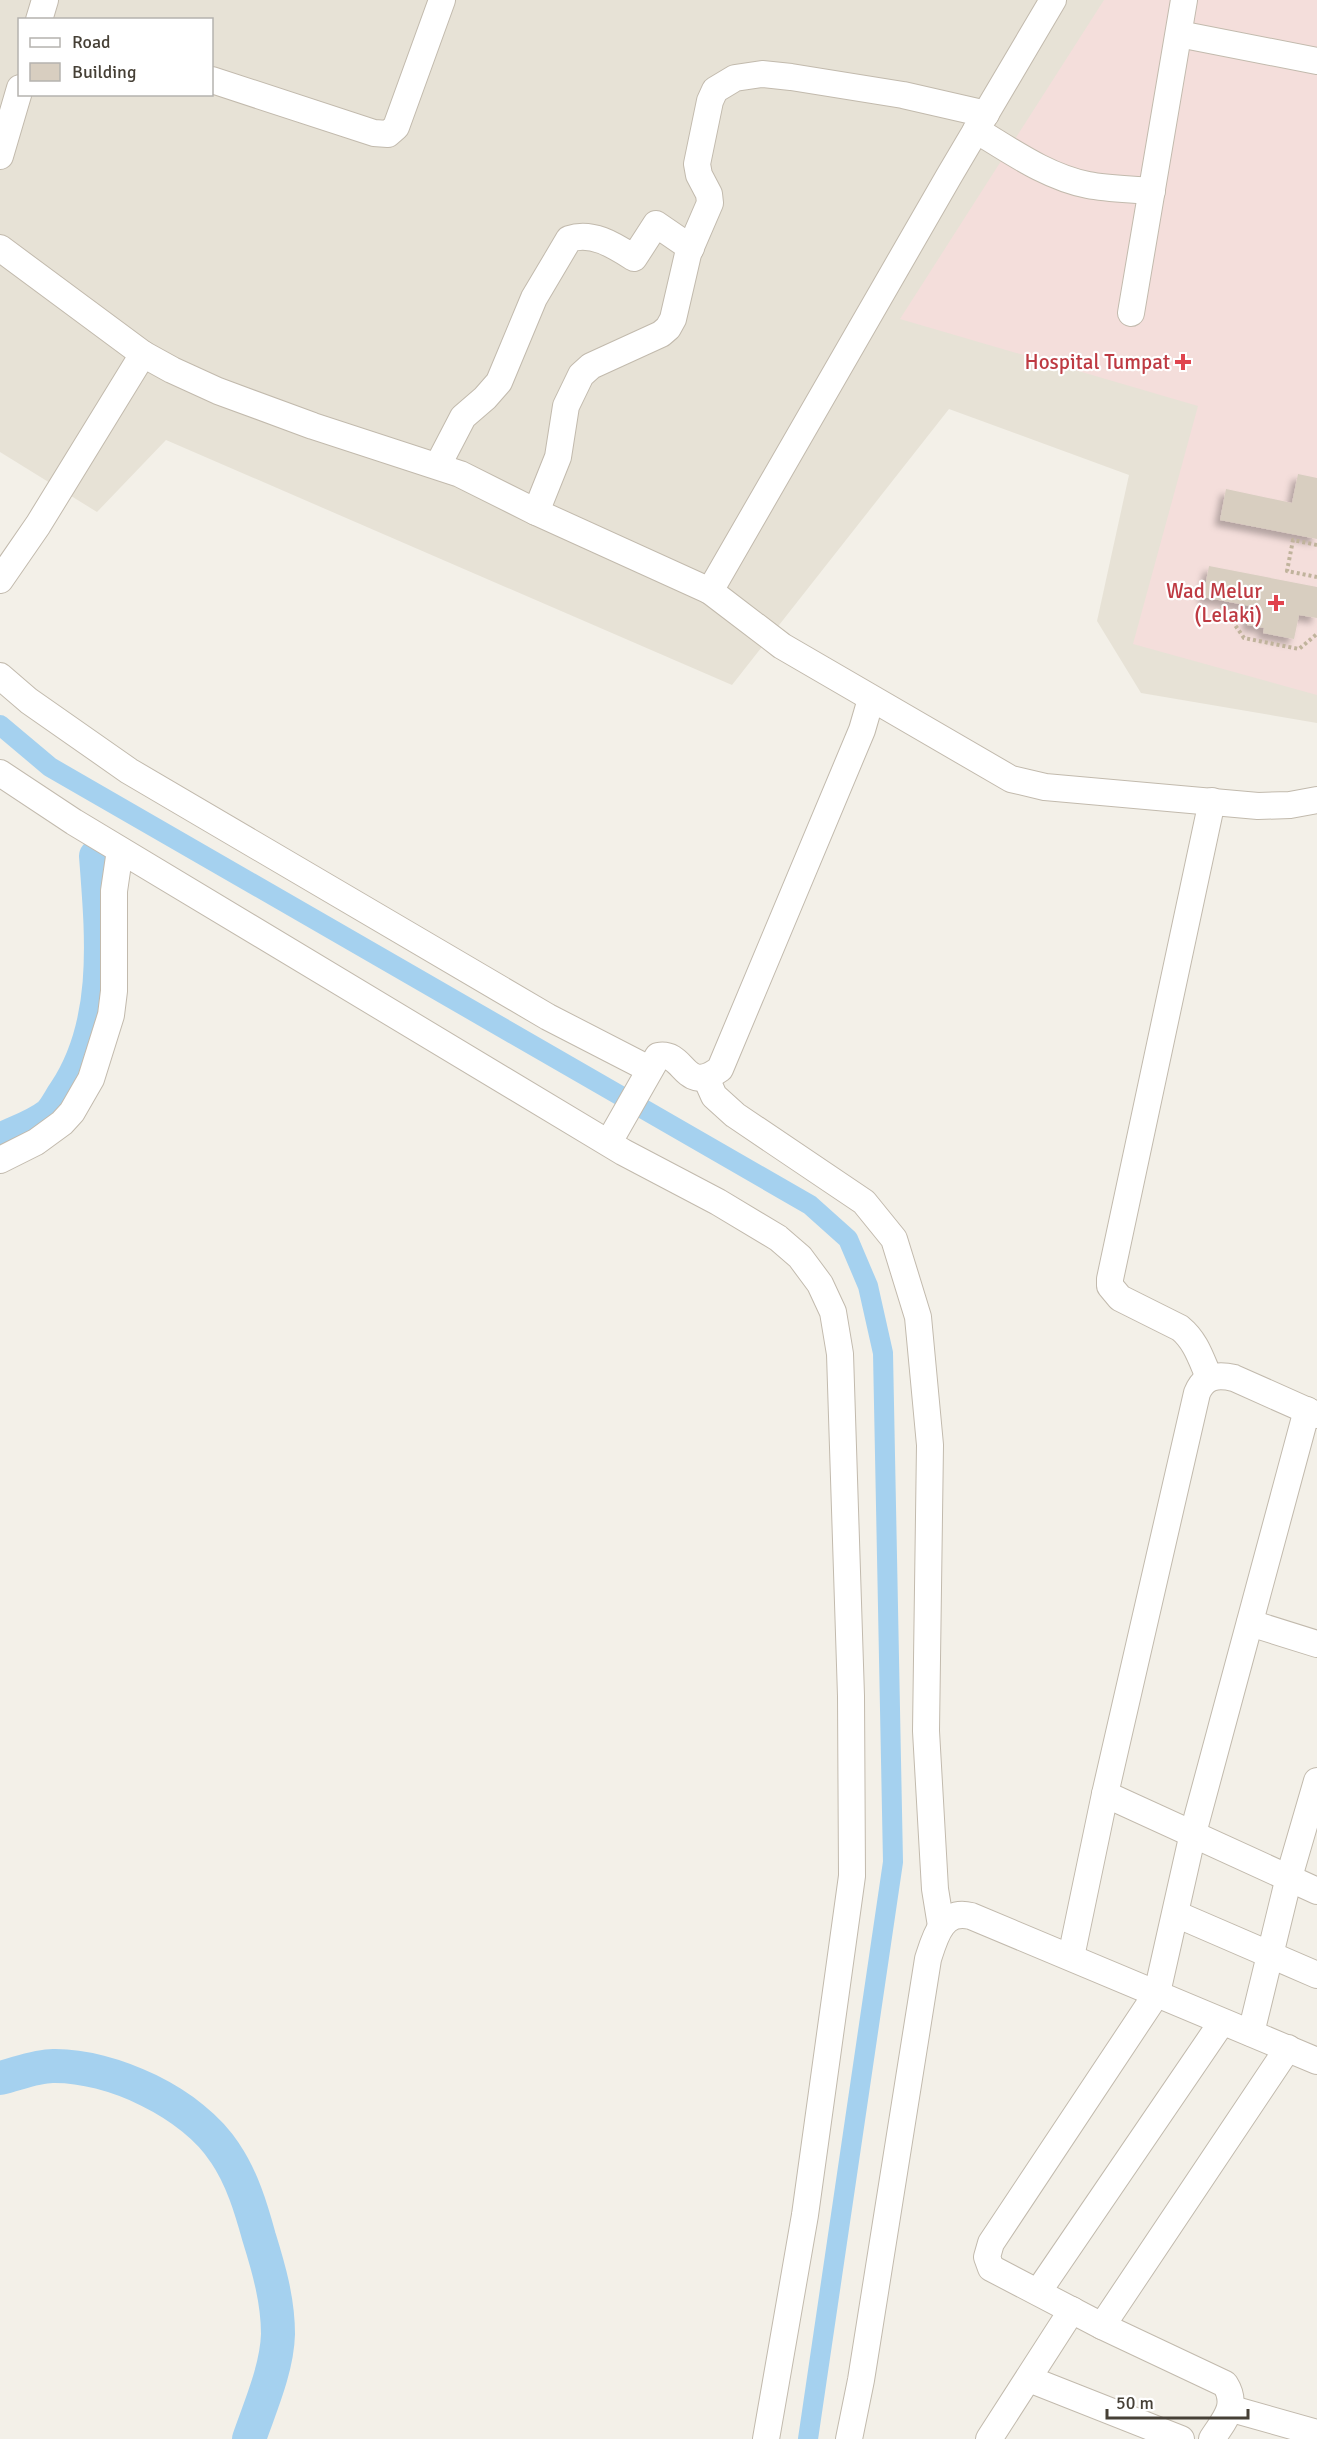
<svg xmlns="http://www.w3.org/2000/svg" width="1317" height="2439" font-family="Signika,sans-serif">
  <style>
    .residential { fill: #e7e2d6; fill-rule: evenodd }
    .medical { fill: #f4dedb }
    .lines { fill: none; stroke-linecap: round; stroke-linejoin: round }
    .canal { stroke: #a5d1ef; stroke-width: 20 }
    .river { stroke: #a5d1ef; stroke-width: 34 }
    .building { fill: #d8cec0; filter: url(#shadow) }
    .minor-casing { stroke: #c2baad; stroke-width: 28 }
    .path { stroke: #c0b39c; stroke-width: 4; stroke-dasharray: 3 3; stroke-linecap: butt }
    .minor { stroke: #fff; stroke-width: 26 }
    .health-dot { fill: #e0444e; stroke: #fff; stroke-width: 2 }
    .labels { text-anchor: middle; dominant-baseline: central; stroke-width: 4.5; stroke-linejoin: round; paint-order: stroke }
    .health-label { font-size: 21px; fill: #be3a42; stroke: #fff; text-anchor: end }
  </style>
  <defs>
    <filter id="shadow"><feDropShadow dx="-5.5" dy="5.5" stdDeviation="3" flood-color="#0004"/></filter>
  </defs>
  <rect width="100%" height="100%" fill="#f3f0e8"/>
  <path class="residential" d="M0,0H1317V723L1141,693L1097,621L1129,475L949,409L732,685L166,440L97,512L0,452ZM20,20H212V94H20Z"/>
  <polygon class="medical" points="1104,0 1317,0 1317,695 1133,644 1198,406 900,319"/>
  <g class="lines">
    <polyline class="canal" points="0,725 50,767 810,1205 848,1239 868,1286 883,1353 893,1862 808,2439"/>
    <g class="river">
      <path d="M0,1140C16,1132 35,1126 49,1115C55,1110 60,1099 65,1092C111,1023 102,935 96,856"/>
      <path d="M0,2078C17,2074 36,2066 53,2066C111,2065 193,2103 225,2153C242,2178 251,2208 259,2237C269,2269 278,2301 278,2334C277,2369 260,2407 249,2439"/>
    </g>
  </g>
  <g class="building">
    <polygon points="1298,474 1317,478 1317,539 1220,520 1226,489 1292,503"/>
    <polygon points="1209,566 1317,587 1317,618 1299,615 1294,639 1263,633 1264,628 1247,625 1250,606 1203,597"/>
  </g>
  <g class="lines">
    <defs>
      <g id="minor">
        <polyline points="39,20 45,0"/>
        <polyline points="1179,34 1317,61"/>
        <polyline points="212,80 374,133 388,134 396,127 442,0"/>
        <path d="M976,130C1011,151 1047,177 1088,185C1108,189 1131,189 1152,191"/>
        <polyline points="0,156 20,88"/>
        <polyline points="0,248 143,354"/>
        <polyline points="1131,313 1184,0"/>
        <path d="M438,465L463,417L485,398L499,382L534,298L569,239C593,231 615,246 634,258L656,224L691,248"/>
        <polyline points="536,512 558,457 566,406 581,375 591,366 661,334 668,328 673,319 688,254 710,203 709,194 699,175 697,164 710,101 715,90 735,78 762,74 791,77 903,95 986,114"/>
        <polyline points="0,580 38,525 143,354 172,370 218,391 313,426 460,474 536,512 710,591 782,646 1011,779 1045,787 1258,806 1290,805 1317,800"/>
        <polyline points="710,591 949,176 1053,0"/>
        <polyline points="0,676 29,701 129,771 548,1017 649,1069"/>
        <polyline points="0,773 74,822 623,1152 718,1202 778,1238 800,1257 820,1284 833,1312 840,1354 851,1696 852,1876 805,2215 766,2439"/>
        <polyline points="706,1078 714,1096 735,1115 864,1202 894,1239 918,1317 930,1445 926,1731 935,1889 941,1926"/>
        <path d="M609,1142L658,1056C686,1051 683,1096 720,1069L862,730L871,699"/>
        <polyline points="0,1160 36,1142 62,1123 72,1112 91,1079 111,1015 114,991 114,891 120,850"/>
        <path d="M1209,1377C1201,1359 1196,1341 1180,1328L1120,1298L1110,1286V1279L1212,801"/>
        <polyline points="1250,1623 1317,1644"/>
        <polyline points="1105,1794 1317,1891"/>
        <polyline points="1176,1914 1317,1975"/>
        <path d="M1071,1957L1105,1794L1197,1393C1204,1376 1217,1374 1234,1378L1317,1415"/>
        <polyline points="1251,2033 1289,1877 1317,1781"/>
        <polyline points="1038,2292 1222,2022"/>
        <polyline points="1102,2326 1288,2048"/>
        <polyline points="1029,2379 1181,2439"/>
        <polyline points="1232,2409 1317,2433"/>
        <path d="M849,2439L861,2380L928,1959C935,1937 942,1909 971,1916L1317,2061"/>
        <polyline points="989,2439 1072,2310"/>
        <path d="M1212,2439C1224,2420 1239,2406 1225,2384L1102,2326L991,2268L987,2257L991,2243L1157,1993L1193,1833L1307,1410"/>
      </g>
    </defs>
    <use href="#minor" class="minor-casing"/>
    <g class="path">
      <polyline points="1317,545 1293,540 1287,571 1317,577"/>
      <polyline points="1222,606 1244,638 1299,649 1317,634"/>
    </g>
    <use href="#minor" class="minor"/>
  </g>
  <g class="health-dot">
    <path d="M1180 353h6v6h6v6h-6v6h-6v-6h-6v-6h6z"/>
    <path d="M1273 594h6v6h6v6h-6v6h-6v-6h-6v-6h6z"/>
  </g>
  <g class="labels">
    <g class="health-label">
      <text x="1170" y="362">Hospital Tumpat</text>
      <text x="1262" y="591">Wad Melur<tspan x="1262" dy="24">(Lelaki)</tspan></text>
    </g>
  </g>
  <rect x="18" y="18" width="195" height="78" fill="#ffffff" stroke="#b5b3af" stroke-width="1.5"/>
  <rect x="30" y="38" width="30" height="9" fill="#ffffff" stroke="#b5b3af" stroke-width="1.5"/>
  <text x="72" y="48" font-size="18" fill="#464036">Road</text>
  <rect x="30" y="63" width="30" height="18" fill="#d8cec0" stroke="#b5b3af" stroke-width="1.5"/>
  <text x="72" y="78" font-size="18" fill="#464036">Building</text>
  <path d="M1107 2409v9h141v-9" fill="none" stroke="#464036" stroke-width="3"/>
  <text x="1116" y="2409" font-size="18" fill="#464036" stroke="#ffffff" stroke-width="4.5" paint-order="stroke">50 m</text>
</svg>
